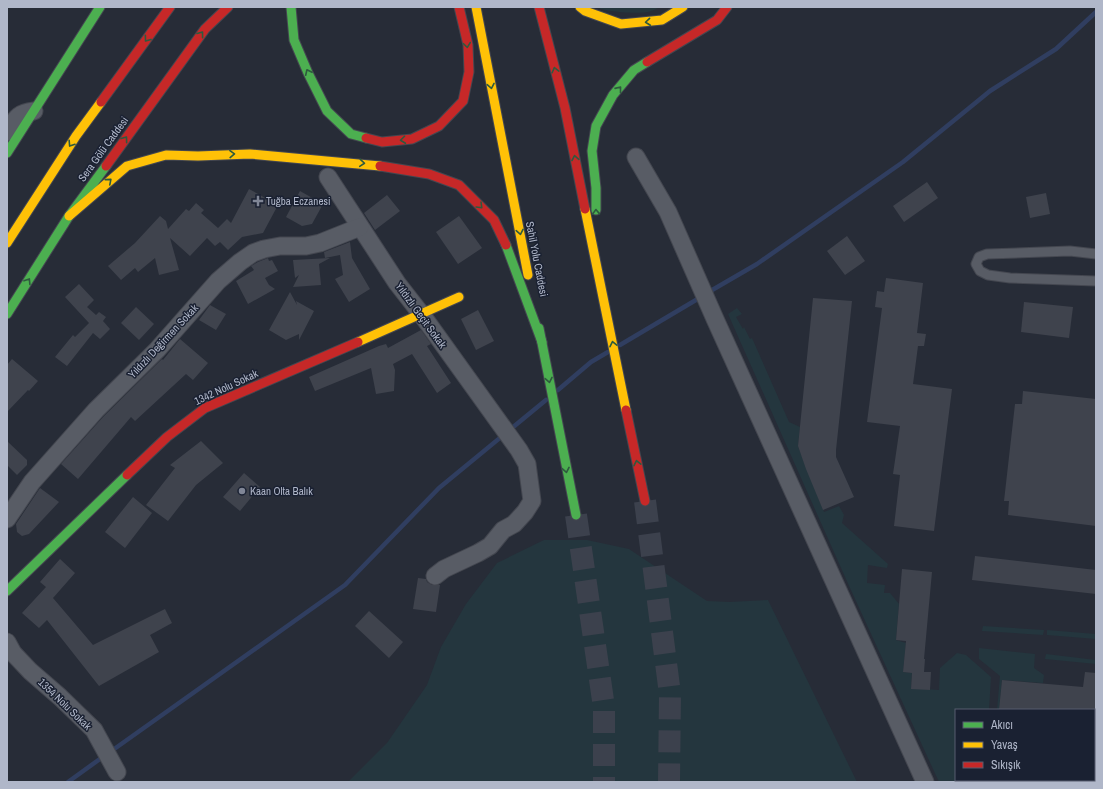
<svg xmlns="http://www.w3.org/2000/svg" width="1103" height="789" font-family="'Archivo Narrow',sans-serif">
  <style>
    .green { fill: #24363e }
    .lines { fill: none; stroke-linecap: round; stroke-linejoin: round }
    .stream { stroke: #303e60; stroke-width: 4.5 }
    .building { fill: #3f434d }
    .highway-tunnel { stroke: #3c414d; stroke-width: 22; stroke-dasharray: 22 11; stroke-linecap: butt }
    .lane-casing { stroke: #444750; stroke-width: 11 }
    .street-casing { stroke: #444750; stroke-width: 19 }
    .fast-casing { stroke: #444750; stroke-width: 11 }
    .slow-casing { stroke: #444750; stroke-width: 11 }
    .jam-casing { stroke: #444750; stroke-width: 11 }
    .lane { stroke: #585c65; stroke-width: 9 }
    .street { stroke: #585c65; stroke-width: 17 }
    .fast { stroke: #4caf50; stroke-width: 9 }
    .slow { stroke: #ffc107; stroke-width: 9 }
    .jam { stroke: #c62828; stroke-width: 9 }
    .oneway { stroke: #2e5a3e }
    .poi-dot { fill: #808696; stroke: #1a2132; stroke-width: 1.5 }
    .labels { text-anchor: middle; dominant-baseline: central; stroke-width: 3; stroke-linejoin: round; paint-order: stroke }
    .street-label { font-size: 11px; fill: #b0b7c9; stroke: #1a2132 }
    .poi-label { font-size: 11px; fill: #b0b7c9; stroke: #1a2132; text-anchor: start }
  </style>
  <rect width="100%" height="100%" fill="#272c37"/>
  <g class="green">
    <path d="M597,7H660C656,9 652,11 648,12C639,14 604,12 597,7Z"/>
    <polygon points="737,308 742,314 736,317 743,329 744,327 750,339 752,338 789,422 800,427 798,446 824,512 839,506 844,515 842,523 888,564 887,568 868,565 867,583 885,585 884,593 890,593 899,604 896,640 906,643 903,672 912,673 911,688 939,690 940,668 957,653 966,655 991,677 989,710 956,710 956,780 1021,780 1021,782 939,782 850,588 728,314"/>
    <polygon points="544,540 587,540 629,549 707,601 729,602 768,600 857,782 348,782 387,743 427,685 441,647 466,604 497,563"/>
    <polygon points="983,626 1044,630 1043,635 982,631"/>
    <polygon points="1047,630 1096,634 1096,639 1047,635"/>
    <polygon points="979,648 1035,654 1034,668 1044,675 1043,683 1002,680 999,710 997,710 1000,676 979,659"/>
    <polygon points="1046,654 1096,660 1096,664 1045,659"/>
  </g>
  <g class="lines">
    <g class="stream">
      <polyline points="707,293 757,264 903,162 990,91 1056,49 1096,12"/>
      <polyline points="620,345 701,297"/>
      <polyline points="558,390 591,362 608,352"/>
      <polyline points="110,752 345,585 439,488 546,400"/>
      <polyline points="68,782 104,756"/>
    </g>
  </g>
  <g class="building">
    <polygon points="927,182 938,198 904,222 893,206"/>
    <polygon points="249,189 278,205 263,233 242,237 228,250 220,242 215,246 207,238 190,256 170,238 179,270 159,275 155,258 138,272 135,268 121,280 108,266 135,243 160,216 166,221 168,229 186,209 189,211 196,203 204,210 201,213 218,228 227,219 231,223"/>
    <polygon points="300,191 323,204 312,224 302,226 286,217"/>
    <polygon points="1046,193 1050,214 1030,218 1026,197"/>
    <polygon points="387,195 400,211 375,230 364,213"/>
    <polygon points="459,216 482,248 458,264 436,232"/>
    <polygon points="847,236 865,261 845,275 827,251"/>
    <polygon points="350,242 352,258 370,289 349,302 335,279 343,275 340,255 325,258 324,252"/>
    <polygon points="268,258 269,261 272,260 278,271 265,278 269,285 275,289 248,304 236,281 254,270 251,266 258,262"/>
    <polygon points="330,258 319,264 321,285 293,287 299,275 295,278 293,260"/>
    <polygon points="886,278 923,283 917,333 926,334 924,346 918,346 913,384 952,389 934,531 894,526 900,475 893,474 900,426 867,422 882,308 875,307 877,291 884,292"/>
    <polygon points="79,284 94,300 87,307 96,315 99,312 106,317 103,321 110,329 100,339 93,333 67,366 55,357 73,335 75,337 89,323 65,297"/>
    <polygon points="290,292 297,305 296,301 314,311 299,340 299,334 286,340 269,330"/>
    <polygon points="813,298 852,301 836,450 836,457 854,497 823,510 806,469 798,446"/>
    <polygon points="1024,302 1073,307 1069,338 1021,332"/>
    <polygon points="210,305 226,314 216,330 199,320"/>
    <polygon points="136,307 154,324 139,340 121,323"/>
    <polygon points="478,310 494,341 476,350 461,319"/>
    <polygon points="421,330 431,344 427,346 451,383 437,393 412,354 393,364 395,370 394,391 376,394 371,368 315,391 309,377 379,346 386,344 388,348"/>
    <polygon points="180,339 208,363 193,380 186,374 135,421 131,417 78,479 61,464 103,417 162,359 163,360"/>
    <polygon points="12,359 38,381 29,391 28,390 7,412 7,365"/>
    <polygon points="1023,391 1096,399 1096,526 1008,515 1009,501 1004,501 1015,404 1022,404"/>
    <polygon points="7,441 27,460 27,465 17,475 7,465"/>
    <polygon points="201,441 223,463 196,485 168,521 146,505 175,468 170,465"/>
    <polygon points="244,473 260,487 240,511 223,497"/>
    <polygon points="40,488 59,502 29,534 22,536 17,532 16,524"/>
    <polygon points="133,497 152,513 125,548 105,532"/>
    <polygon points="975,556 1096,570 1096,594 972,580"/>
    <polygon points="60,559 75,573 53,598 93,645 165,609 172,623 150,635 159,652 99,686 47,620 39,628 22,613 46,587 40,582"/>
    <polygon points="902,569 932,572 924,659 925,659 924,672 931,672 930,690 911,689 912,673 903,672 906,641 896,640"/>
    <polygon points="418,578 426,579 427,582 432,585 440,585 436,612 413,609"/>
    <polygon points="369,611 403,642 389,658 355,626"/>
    <polygon points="1085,672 1096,673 1096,710 999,710 1002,680 1083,687"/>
  </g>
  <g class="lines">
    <g class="highway-tunnel">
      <polyline points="645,501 670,694 669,782"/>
      <polyline points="576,515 604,707 604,782"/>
    </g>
    <defs>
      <polyline id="lane" points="1096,254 1070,251 987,254 979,257 976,264 980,271 988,275 1010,278 1096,281"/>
      <g id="street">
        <path d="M7,132C16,118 17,113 34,111"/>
        <polyline points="636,157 668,212 715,319 925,782"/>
        <polyline points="328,177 397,283 422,315 519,450 527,464 532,501 525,512 514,524 503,530 490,546 478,553 444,569 435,576"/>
        <polyline points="7,519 32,482 96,410 157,350 218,281 240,262 253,253 264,249 280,246 306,246 320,243 360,227"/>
        <polyline points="7,642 13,653 30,671 60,697 94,730 117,772"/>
      </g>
      <g id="fast">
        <polyline points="291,7 294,40 308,73 327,111 351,134 366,138"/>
        <polyline points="7,153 100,7"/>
        <polyline points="596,210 596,188 592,151 596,126 613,95 634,70 647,62"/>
        <polyline points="506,245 542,342"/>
        <polyline points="7,314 69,216 106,166"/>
        <polyline points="539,328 576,515"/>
        <polyline points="7,591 127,475"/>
      </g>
      <g id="slow">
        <polyline points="476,7 528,275"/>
        <polyline points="580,7 585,11 621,24 662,20 683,7"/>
        <polyline points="585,209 626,410"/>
        <polyline points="69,216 127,166 166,155 198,156 250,154 380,166"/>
        <polyline points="7,243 76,136 101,102"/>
        <polyline points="358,342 459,297"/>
      </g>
      <g id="jam">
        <polyline points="539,7 565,108 585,209"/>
        <polyline points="647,62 717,20 727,7"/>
        <polyline points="101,102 170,7"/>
        <polyline points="366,138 382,142 412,139 439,126 463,101 469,72 468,45 459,7"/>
        <polyline points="106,166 205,29 228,7"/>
        <polyline points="380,166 429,174 459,185 494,220 506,245"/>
        <polyline points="626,410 645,501"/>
        <polyline points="127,475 167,437 205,408 358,342"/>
      </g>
    </defs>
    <use href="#lane" class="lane-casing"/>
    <use href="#street" class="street-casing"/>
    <use href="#fast" class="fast-casing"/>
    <use href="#slow" class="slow-casing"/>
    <use href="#jam" class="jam-casing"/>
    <use href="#lane" class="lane"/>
    <use href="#street" class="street"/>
    <use href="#fast" class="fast"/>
    <use href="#slow" class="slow"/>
    <use href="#jam" class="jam"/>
  </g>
  <defs><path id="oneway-chevron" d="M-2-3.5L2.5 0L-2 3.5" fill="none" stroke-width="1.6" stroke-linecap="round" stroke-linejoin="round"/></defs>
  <g class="oneway">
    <use href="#oneway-chevron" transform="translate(648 22) rotate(174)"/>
    <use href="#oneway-chevron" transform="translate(201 34) rotate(-53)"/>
    <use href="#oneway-chevron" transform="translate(147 39) rotate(126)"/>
    <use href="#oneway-chevron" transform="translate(467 45) rotate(82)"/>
    <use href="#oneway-chevron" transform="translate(555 70) rotate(-104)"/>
    <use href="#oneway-chevron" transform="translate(308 72) rotate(-115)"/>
    <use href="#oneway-chevron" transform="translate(491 86) rotate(79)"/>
    <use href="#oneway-chevron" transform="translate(619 89) rotate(-51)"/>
    <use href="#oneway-chevron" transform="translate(125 139) rotate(-54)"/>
    <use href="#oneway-chevron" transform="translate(403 140) rotate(173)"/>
    <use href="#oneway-chevron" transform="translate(71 144) rotate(123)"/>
    <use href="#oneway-chevron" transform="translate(232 154) rotate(-2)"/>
    <use href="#oneway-chevron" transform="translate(575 158) rotate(-101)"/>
    <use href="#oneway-chevron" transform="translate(362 163) rotate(5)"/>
    <use href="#oneway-chevron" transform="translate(109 181) rotate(-41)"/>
    <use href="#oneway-chevron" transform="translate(480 206) rotate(45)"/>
    <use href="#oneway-chevron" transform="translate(596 212) rotate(-92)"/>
    <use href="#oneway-chevron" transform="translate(520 232) rotate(79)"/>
    <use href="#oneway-chevron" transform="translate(28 281) rotate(-58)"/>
    <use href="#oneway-chevron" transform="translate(613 344) rotate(-102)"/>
    <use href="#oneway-chevron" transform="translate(549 380) rotate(79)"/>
    <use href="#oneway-chevron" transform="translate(637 463) rotate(-102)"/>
    <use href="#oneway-chevron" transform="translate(566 470) rotate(79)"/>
  </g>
  <g class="poi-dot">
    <path d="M256 195h4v4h4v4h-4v4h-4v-4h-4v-4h4z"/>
    <circle cx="242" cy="491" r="4"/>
  </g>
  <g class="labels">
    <g class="street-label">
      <text transform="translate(103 149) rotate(-54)">Sera Gölü Caddesi</text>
      <text transform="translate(537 259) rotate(79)">Sahil Yolu Caddesi</text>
      <text transform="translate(421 315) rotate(54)">Yıldızlı Geçit Sokak</text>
      <text transform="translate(163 341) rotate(-47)">Yıldızlı Değirmen Sokak</text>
      <text transform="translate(226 387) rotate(-25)">1342 Nolu Sokak</text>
      <text transform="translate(65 704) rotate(44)">1354 Nolu Sokak</text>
    </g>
    <g class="poi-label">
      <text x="266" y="201">Tuğba Eczanesi</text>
      <text x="250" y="491">Kaan Olta Balık</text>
    </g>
  </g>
  <rect width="1103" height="789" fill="none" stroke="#b0b7c9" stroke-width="16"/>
  <rect x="955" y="709" width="140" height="72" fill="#1a2132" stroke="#565d6e"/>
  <rect x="963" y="722" width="20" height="6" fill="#4caf50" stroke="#565d6e"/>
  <text x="991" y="729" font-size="12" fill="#b0b7c9">Akıcı</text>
  <rect x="963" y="742" width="20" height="6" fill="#ffc107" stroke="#565d6e"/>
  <text x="991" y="749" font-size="12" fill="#b0b7c9">Yavaş</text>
  <rect x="963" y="762" width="20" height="6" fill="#c62828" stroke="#565d6e"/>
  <text x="991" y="769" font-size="12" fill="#b0b7c9">Sıkışık</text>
</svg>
